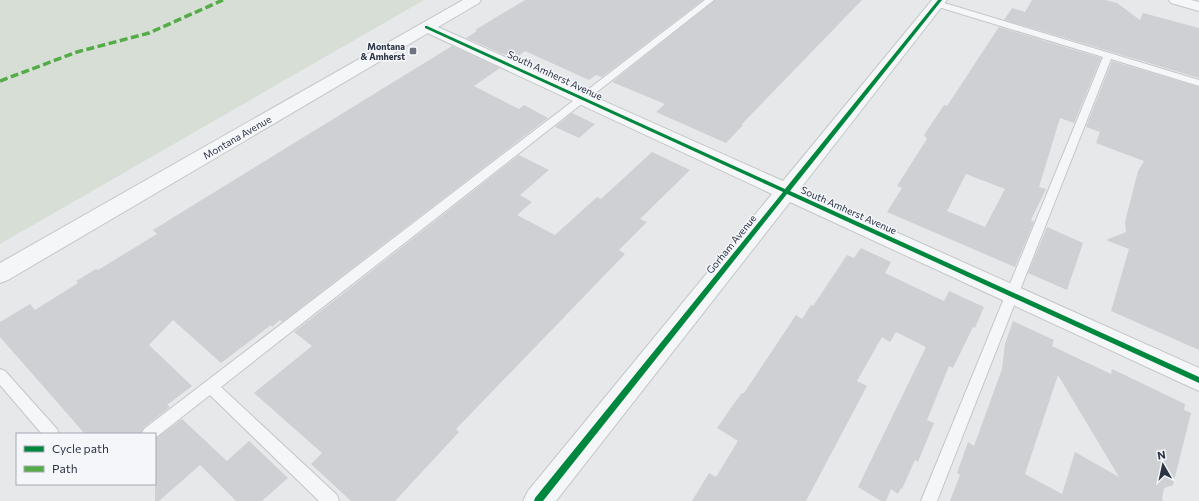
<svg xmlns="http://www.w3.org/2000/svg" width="1199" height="501" font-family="Commissioner,sans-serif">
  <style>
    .green { fill: #d6ded6 }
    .building { fill: #ced0d3; fill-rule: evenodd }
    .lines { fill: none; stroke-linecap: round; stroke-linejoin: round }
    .service-casing { stroke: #c4c6c8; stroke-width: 2 }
    .minor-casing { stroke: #c4c6c8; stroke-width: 2 }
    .tertiary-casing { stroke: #c4c6c8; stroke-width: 2 }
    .service { fill: #f5f6f7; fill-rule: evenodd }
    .minor { fill: #f5f6f7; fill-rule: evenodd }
    .tertiary { fill: #f5f6f7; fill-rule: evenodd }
    .quiet { stroke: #54ac47; stroke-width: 3.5; stroke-dasharray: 8 3.5; stroke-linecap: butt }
    .cycleway-casing { stroke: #f4f6f9; stroke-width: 2 }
    .cycleway { fill: #00873e; fill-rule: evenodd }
    .poi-dot { fill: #6c737f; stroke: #f4f6f9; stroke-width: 1.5 }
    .labels { text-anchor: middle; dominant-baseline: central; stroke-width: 3; stroke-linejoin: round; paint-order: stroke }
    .far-poi-label { font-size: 9px; font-weight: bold; fill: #2b3445; stroke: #f4f6f9; text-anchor: end }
    .street-label { font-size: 10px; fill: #2b3445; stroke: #f4f6f9 }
  </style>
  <rect width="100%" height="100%" fill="#e6e8ea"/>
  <polygon class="green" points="0,0 424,0 0,244"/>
  <g class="building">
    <polygon points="525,0 703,0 602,77 596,75 589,80 525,51 514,59 466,38 477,31 475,30"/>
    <polygon points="715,0 862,0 741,125 743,125 726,143 656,112 665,104 612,82"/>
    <polygon points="1032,0 1105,0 1117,3 1140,20 1143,13 1199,28 1199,78 1004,20 1012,8 1025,12"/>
    <path d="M999,27L1101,58L1074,123L1060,118L1039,187L1046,189L1031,220L1034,222L1015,267L887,212L902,188L897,186L927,139L924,135L944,105L947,106ZM966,174L1005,189L985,227L947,211Z"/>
    <polygon points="452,46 500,68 474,86 519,109 524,105 548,118 282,322 280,320 272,327 271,325 221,363 173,320 149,345 192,386 167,405 170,407 143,428 141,434 85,434 0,337 0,322 30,304 35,310 78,283 76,281 96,269 98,270 157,234 153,230"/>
    <polygon points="1112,61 1199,87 1199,350 1111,311 1129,249 1106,240 1126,232 1125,222 1138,171 1144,161 1096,143 1100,132 1086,127"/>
    <polygon points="572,113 595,124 579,138 555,127"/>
    <polygon points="652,152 690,170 640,219 647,222 619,250 625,254 456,429 459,432 395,501 351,501 311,464 322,453 254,393 312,346 294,332 519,155 549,170 520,195 532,202 517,215 555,235 597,197 601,199"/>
    <polygon points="1047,227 1083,243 1067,290 1028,273"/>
    <polygon points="861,248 891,262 885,273 944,301 949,291 984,307 975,328 973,327 953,368 949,366 927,420 934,423 918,462 915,460 902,489 901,488 898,494 891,489 886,501 881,501 858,487 926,347 896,332 890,342 882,337 857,381 867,386 806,501 692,501 709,473 716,477 738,441 717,428 733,405 742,393 744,393 796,315 802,319 811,305 813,306 847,255 854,258"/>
    <path d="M1013,321L1054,340L1052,346L1111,374L1112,369L1185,404L1184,410L1191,413L1173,485L1164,488L1162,500L1164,501H950L960,475L957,473L968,442L974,446L1002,369L1005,344ZM1058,375L1119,477L1075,452L1062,494L1025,474Z"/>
    <polygon points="182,419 227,461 249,441 288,478 262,501 236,501 200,465 159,501 155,501 155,439"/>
  </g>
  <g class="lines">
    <defs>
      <g id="service">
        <polygon points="705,0 714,0 221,387 337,495 339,501 319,501 210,395 155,438 155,434 142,434 144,429"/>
        <polygon points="935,2 941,2 1199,80 1199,86 1111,59 937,501 921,501 1103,57 935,6"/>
        <polygon points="0,369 5,371 57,429 59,434 42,434 0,385"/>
      </g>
      <g id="minor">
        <polygon points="932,0 947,0 800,189 1199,368 1199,391 790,202 556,501 523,501 528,491 772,194 421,30 418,27 421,24 431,24 783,181"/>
        <polygon points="1169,0 1191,0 1199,2 1199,11 1171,3"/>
      </g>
      <polygon id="tertiary" points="463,0 481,0 479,3 8,280 0,283 0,263"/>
    </defs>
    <use href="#service" class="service-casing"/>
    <use href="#minor" class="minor-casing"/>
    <use href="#tertiary" class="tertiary-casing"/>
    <use href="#service" class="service"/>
    <use href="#minor" class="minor"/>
    <use href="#tertiary" class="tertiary"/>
    <polyline class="quiet" points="0,81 77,52 149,33 223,0"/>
    <defs>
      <polygon id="cycleway" points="938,0 942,0 790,191 1199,377 1199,383 787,194 543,501 534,501 535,498 783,192 425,28 425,26 427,26 785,189"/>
    </defs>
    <use href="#cycleway" class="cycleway-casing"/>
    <use href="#cycleway" class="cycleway"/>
  </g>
  <rect class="poi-dot" x="409" y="47" width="8" height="8" rx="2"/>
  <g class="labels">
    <g class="far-poi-label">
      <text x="405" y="46">Montana<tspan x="405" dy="10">&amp; Amherst</tspan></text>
    </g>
    <g class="street-label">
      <text transform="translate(555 75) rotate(25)">South Amherst Avenue</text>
      <text transform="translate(237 137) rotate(-30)">Montana Avenue</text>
      <text transform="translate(849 210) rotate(24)">South Amherst Avenue</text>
      <text transform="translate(731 244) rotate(-51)">Gorham Avenue</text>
    </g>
  </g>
  <rect x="16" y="433" width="140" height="52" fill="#f4f6f9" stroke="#a4a8b1"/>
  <rect x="24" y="446" width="20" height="6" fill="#00873e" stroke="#a4a8b1"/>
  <text x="52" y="453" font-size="12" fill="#2b3445">Cycle path</text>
  <rect x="24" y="466" width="20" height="6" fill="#54ac47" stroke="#a4a8b1"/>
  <text x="52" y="473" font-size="12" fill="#2b3445">Path</text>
  <g transform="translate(1163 465) rotate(351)" stroke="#f4f6f9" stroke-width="3" paint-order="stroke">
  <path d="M0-3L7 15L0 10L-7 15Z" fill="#2b3445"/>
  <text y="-6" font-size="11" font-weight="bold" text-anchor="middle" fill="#2b3445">N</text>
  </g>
</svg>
